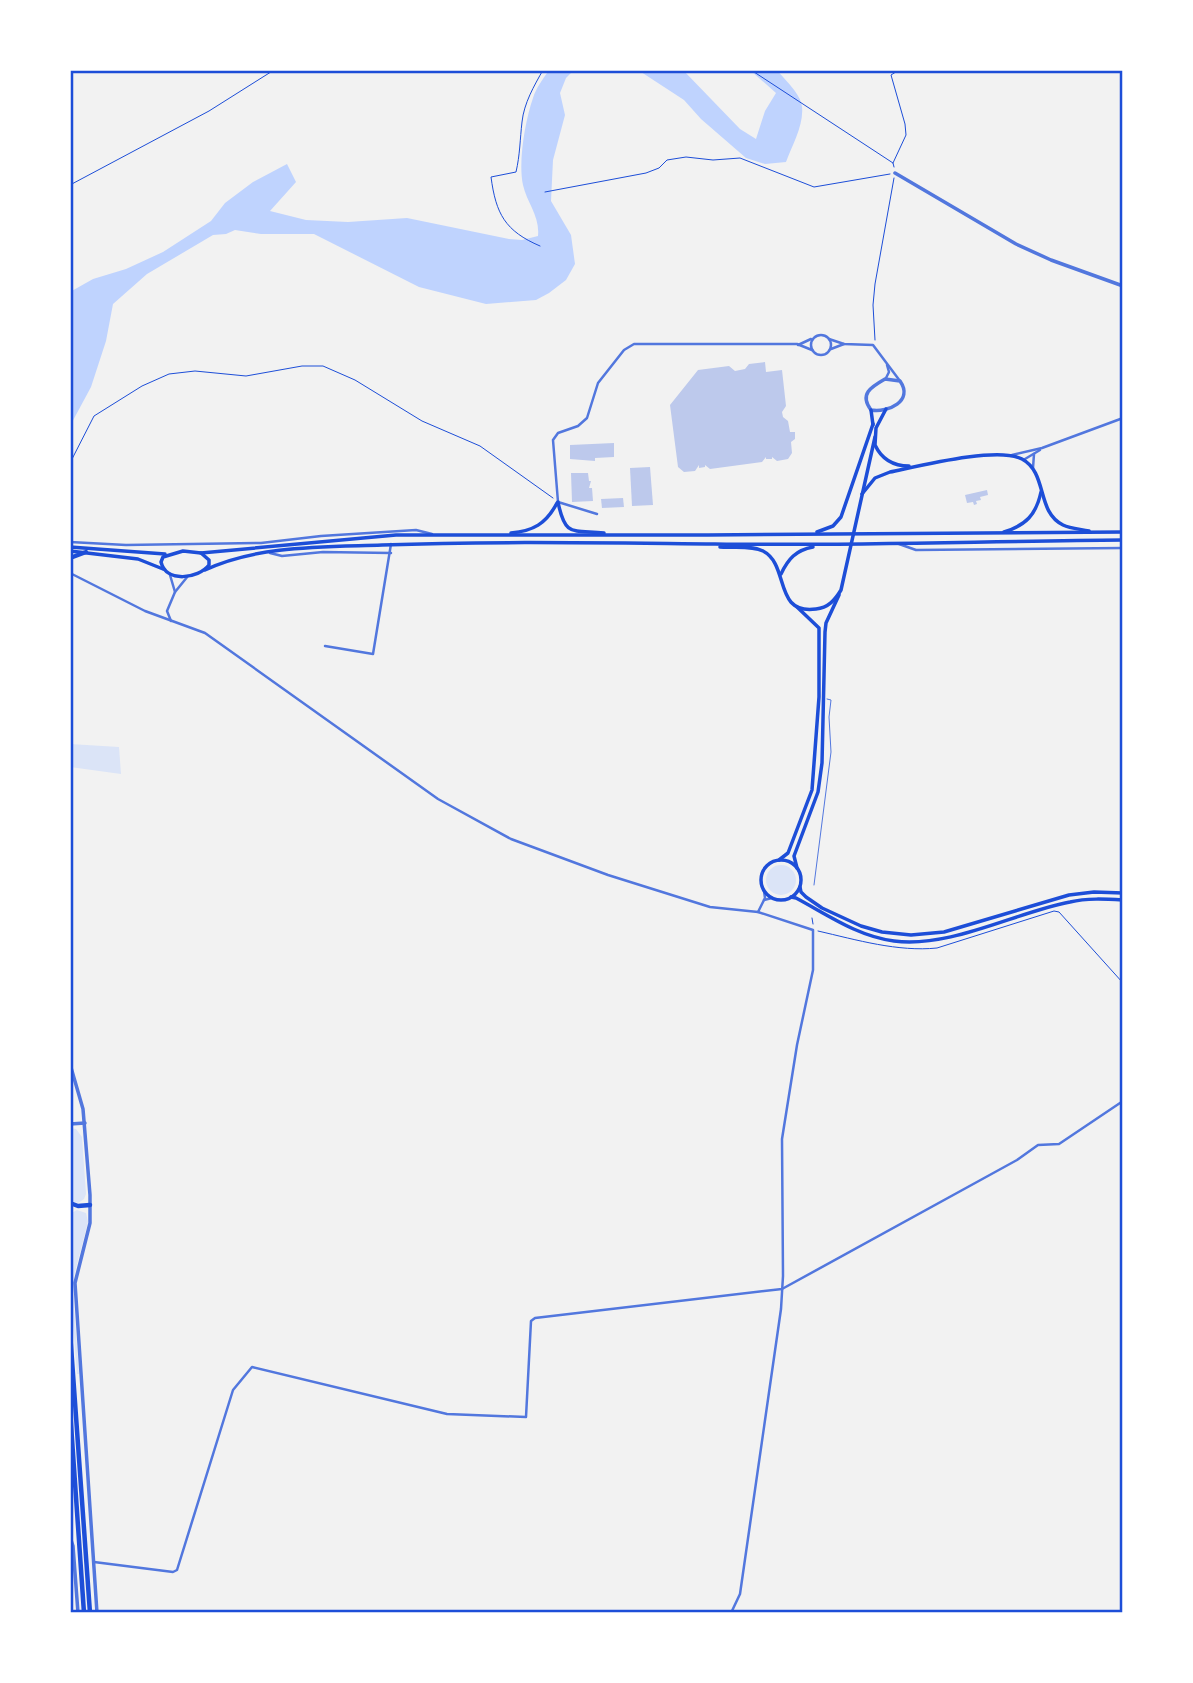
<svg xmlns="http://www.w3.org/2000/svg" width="1193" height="1683" font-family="'Crimson Pro',serif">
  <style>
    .green { fill: #dbe4f7 }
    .water { fill: #bfd3fe }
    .building { fill: #bdc9ec }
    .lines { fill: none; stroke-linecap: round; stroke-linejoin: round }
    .path { stroke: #1d4ed8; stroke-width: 1 }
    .service { stroke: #5277de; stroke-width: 1 }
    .minor { stroke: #5277de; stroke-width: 2.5 }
    .tertiary { stroke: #5277de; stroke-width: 3.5 }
    .secondary { stroke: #1d4ed8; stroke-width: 3.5 }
    .trunk { stroke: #1d4ed8; stroke-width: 4.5 }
    .neatline { fill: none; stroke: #1d4ed8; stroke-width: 2.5 }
  </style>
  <rect width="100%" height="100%" fill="#f2f2f2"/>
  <g class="green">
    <polygon points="70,744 119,747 121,774 70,767"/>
    <circle cx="781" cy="880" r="15"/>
    <polygon points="70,1128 76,1129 82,1137 86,1194 84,1199 78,1203 70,1201"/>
    <polygon points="77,1210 86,1213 88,1222 74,1276 73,1294 79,1374 77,1374 70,1289 70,1214"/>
  </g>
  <g class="water">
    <path d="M549,70H574L566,78L560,93L565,115L553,160L551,201L571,235L575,264L566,280L549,293L536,300L486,304L419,287L314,234H261L235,230L226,234L213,235L147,274L113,304L106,341L91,387L70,426V292L93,279L126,269L163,252L211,221L225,203L253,182L287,164L296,182L270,211L306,220L348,222L407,218L509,239L522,240L538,236C540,216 527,203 523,185C518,162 525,121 533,98C536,88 543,79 549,70Z"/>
    <path d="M638,70H683L740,129L756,139L765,111L776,93L750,70H777C785,80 801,94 802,107C804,125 792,146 786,162L765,164L746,158L701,119L684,100Z"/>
  </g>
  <g class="building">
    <polygon points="765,362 766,372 782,370 786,406 782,412 783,417 788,421 790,432 795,432 795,439 791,442 792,453 788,459 777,461 772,457 772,459 766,459 766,457 762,462 710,469 705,465 705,467 699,468 699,465 695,471 684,472 678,467 670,405 698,370 729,366 735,371 745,369 749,364"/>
    <polygon points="614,443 614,457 595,458 595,461 570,459 570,445"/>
    <polygon points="650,467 653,505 632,506 630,468"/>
    <polygon points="571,473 588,473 589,481 591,481 589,488 592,488 593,501 572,502"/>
    <polygon points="987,490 988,495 980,497 981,500 976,501 977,504 974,505 973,502 967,503 965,495"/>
    <polygon points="623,498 624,507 602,508 601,499"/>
  </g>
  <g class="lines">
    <g class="path">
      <polyline points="751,70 893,163 894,167"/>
      <polyline points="893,163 906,135 905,124 891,75 899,70"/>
      <polyline points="70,185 209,111 274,70"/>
      <polyline points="545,192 646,173 659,168 667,160 686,157 713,160 740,158 814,187 890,174"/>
      <path d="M540,246C505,231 496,214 491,177L516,172C520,155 520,139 522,122C524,103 534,86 543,70"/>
      <polyline points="875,340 873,305 875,284 894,178"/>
      <polyline points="70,463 94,416 142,386 169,374 195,371 246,376 302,366 323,366 355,380 422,421 480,446 553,498"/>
      <polyline points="812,918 813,924"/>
      <path d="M818,931C857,940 898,952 937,948L1054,911L1059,912L1123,983"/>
    </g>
    <polyline class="service" points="814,885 831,752 829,717 831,700 827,699"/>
    <g class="minor">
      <circle cx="821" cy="345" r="10"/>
      <polyline points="829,339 844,344 873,345 900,381"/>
      <polyline points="798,345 811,339"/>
      <polyline points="831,349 844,344"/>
      <polyline points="886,378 889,372 887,365"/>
      <polyline points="1012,455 1042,448 1123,418"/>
      <polyline points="1025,459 1040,450"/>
      <polyline points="1033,468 1034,454"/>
      <polyline points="597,514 558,502 553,440 558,433 578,426 587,418 598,383 624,350 634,344 797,344 812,350"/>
      <polyline points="70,542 126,545 261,543 321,536 416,530 432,534"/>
      <polyline points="899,544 916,550 1123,548"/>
      <polyline points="270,553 282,556 323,552 391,553"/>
      <polyline points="70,573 145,611 205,633 438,799 511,839 608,875 710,907 758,912 813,930 813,970 797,1045 782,1139 783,1276 781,1309 740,1594 731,1613"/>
      <polyline points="170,575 175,592 167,611 171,621"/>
      <polyline points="175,592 188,576"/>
      <polyline points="325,646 373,654 391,544"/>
      <polyline points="764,900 772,898"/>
      <polyline points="758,912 765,898 764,891"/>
      <polyline points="94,1562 173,1572 177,1570 233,1390 252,1367 447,1414 526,1417 531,1321 535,1318 782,1289 1017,1160 1038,1145 1059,1144 1123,1101"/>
    </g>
    <g class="tertiary">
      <polyline points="895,173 1016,244 1051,260 1123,286"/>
      <path d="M885,379L900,381C914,401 888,413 871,410C859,394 871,387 885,379Z"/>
      <polyline points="70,1064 83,1109 90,1195 90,1223 75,1283 97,1613"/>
      <polyline points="70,1124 85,1123"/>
      <polyline points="70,1537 73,1546 78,1613"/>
    </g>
    <g class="secondary">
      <path d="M886,409L876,428L875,445C882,460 893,466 909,466"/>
      <polyline points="871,410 873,425"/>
      <path d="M862,494L875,478L890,472C919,466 998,446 1022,459C1048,473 1036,512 1063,525C1071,529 1081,529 1089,531"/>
      <path d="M558,502C565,537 572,530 604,533"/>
      <polyline points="817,532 833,526 841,517 873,424"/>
      <path d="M1004,532C1026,525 1036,515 1041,492"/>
      <path d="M511,533C533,531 546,524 557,503"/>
      <polyline points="70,547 165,554"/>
      <path d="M720,547C733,548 751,545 763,551C790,565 773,615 816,609C828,608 835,600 841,590L875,437"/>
      <polyline points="70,551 138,559 163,569"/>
      <path d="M183,551L201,553L209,560V565C198,579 166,583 161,562L163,557Z"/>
      <polyline points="201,553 396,535 708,535 1123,532"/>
      <path d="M205,570C258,545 324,547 382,545C493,541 604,543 715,544C851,546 987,541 1123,540"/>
      <path d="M781,574C788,559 796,550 813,547"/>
      <polyline points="779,860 788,853 812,790 819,697 819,628 797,607"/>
      <circle cx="781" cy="880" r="20"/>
      <polyline points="797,868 794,856 818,792 822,763 825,632 826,623 839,595"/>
      <polyline points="800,887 801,892 806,897 822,908 861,926 882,932 911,935 944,932 1069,895 1094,892 1123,893"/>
      <path d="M791,897L796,898C828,915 857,936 894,941C952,948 1013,913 1070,902C1087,898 1105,899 1123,900"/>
    </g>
    <g class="trunk">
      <polyline points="70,558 86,552"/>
      <polyline points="70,1203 78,1206 90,1205"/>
      <polyline points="70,1332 90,1613"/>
      <polyline points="70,1410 84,1613"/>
    </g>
  </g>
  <rect width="1193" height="1683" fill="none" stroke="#ffffff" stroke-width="144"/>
  <rect x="72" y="72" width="1049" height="1539" class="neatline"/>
</svg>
